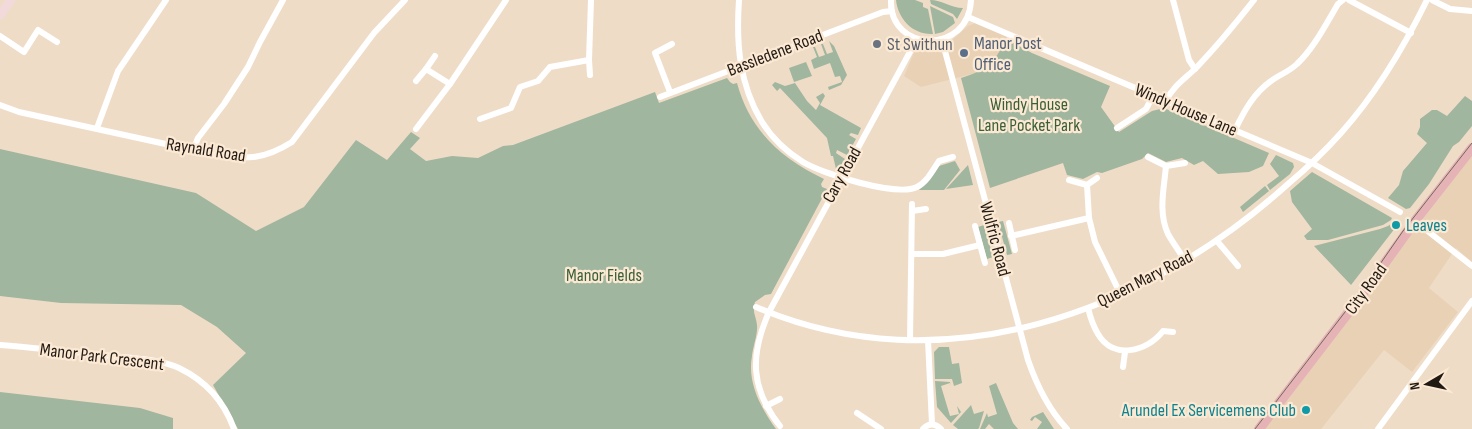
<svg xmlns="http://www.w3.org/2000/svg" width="1472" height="429" font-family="'Sofia Sans Condensed',sans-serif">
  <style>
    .built { fill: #e9d1b6 }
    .green { fill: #a1b69e }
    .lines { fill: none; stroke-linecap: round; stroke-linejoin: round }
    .street { stroke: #fff; stroke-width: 6 }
    .secondary { stroke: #f2d9da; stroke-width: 9 }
    .primary { stroke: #e5b3b6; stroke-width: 10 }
    .tram { stroke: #74685b; stroke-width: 1 }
    .worship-dot { fill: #6b7280; stroke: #fce9d4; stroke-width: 2 }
    .service-dot { fill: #5c6f8a; stroke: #fce9d4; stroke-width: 2 }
    .culture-dot { fill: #0f9aa8; stroke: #fce9d4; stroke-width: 2 }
    .labels { text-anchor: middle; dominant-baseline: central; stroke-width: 4.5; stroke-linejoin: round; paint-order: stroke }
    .service-label { font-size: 18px; fill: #4e5e75; stroke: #fce9d4; text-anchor: start }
    .worship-label { font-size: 18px; fill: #5b616d; stroke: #fce9d4; text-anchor: start }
    .street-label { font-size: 18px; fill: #211a13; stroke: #fce9d4 }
    .park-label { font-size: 18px; fill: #3a5f37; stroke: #fce9d4 }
    .culture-label { font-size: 18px; fill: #0d838f; stroke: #fce9d4; text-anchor: start }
  </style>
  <rect width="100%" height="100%" fill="#efdcc7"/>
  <g class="built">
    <polygon points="975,23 1007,37 998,56 980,72 921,87 904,76 916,48 918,46 940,46 951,41 968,26"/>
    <polygon points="1472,155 1472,262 1456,248 1429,288 1458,312 1412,372 1384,350 1321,429 1263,429"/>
  </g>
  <g class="green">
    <path d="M896,0H915L923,3V7L928,9L933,34C913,35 898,19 896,0Z"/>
    <path d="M930,0C942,0 951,8 963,8L957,19L953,14L931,4Z"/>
    <polygon points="930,6 953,17 955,23 943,32 935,34"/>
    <path d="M1006,39L1032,53L1110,86L1101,107L1119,132L1152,111L1164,108L1269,153L1263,166L1249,172L1218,174L1203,161L1194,165L1182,158L1166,162L1148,153L1142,159L1102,173L1097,172L1083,179L1067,175L1063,163L990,188L961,78C987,70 994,64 1006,39Z"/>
    <polygon points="829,41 834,46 847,75 841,85 829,90 828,87 842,82 840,76 835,77 830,63 814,69 811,60 817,57 813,47 815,47 819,57 825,55 821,44 823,44 827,54 833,52"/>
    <polygon points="806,62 812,76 794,82 789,68"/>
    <path d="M727,78L730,82L733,84L737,83C750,131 781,158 824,179L821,184L822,187L827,189L771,294L765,295L755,302C752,313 756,315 757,325C758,334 753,346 752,356C747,383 761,408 776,429H238L213,385L246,353L217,327L181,305L61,303L0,296V149L196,193L256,231L304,207L356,140L387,160L411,132L420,138L410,149L426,161L452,156L478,158L503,146L513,145L655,92L659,103Z"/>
    <polygon points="775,82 785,86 795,83 807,101 816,110 820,103 816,97 823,93 825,96 820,105 861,128 858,135 851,133 849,135 856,139 847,155 837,150 836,153 845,159 840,168 836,169 833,156 831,156 827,138 780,88 777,91 772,85"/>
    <polygon points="1465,96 1472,101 1472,126 1459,142 1453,146 1429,184 1410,208 1406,209 1388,198 1399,185 1403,171 1427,143 1417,134 1420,127 1420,119 1432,110 1437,110 1447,116"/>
    <polygon points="1276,155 1293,163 1294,167 1290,174 1270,190 1267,185 1279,176 1270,164"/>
    <polygon points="955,161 960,170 944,190 919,190 939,166"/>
    <polygon points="968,165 973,185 946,189"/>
    <polygon points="1312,172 1392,218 1391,220 1383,225 1328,240 1307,240 1304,236 1312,229 1292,202 1290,191"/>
    <polygon points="1265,186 1269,191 1243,212 1240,207"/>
    <polygon points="1003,221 1012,254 1007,255 998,222"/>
    <polygon points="1395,221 1399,223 1351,285 1314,246 1380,229 1388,226"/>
    <polygon points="984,225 993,257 987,259 978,227"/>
    <polygon points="939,347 949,347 952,364 959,363 962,383 954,386 952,379 935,379 934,352"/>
    <polygon points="935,381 950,382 951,387 950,383 941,386 950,416 959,414 957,406 961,412 951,423 937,407"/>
    <polygon points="996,383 1013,423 1018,429 994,429 989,424 985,429 980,429 987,413 988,417 997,414 989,386"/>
    <polygon points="0,392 140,408 173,418 173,429 0,429"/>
    <polygon points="971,405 974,414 984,411 979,428 978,429 958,429 953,425"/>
    <polygon points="1043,412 1054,429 1037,429 1042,422 1035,417 1032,421 1030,420 1032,417"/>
  </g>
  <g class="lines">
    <g class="street">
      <path d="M739,0C736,43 739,84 762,122C772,138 787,152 803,162C823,174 896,197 917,187C927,182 933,170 939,161L953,157"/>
      <path d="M891,0C889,53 969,55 971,0"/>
      <polyline points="1173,0 1189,60 1195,69"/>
      <polyline points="1349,0 1411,33"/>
      <polyline points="1432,0 1450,9 1472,11"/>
      <polyline points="968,17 1312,163 1400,212"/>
      <polyline points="0,36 24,52 38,30 57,42"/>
      <path d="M942,40L1028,360C1037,386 1048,409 1067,429"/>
      <polyline points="426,69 435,56"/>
      <polyline points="590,75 589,60 591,0"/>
      <polyline points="416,81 426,69 450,84"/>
      <polyline points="670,92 655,53 672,44"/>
      <polyline points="660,97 883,12 892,11"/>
      <path d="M1166,101C1172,87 1186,78 1197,67C1217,46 1236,23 1254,0"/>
      <path d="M0,105L19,112L216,155C247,160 265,159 292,142L374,33L405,0"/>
      <polyline points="480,119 511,108 520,87 538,81 550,67 589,60"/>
      <polyline points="97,128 118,71 166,0"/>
      <polyline points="1117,128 1146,109 1153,96"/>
      <polyline points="416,129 450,84 506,0"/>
      <path d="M1235,130C1244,111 1254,93 1271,81C1279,75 1290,71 1297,64C1314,48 1326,24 1338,4L1343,0"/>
      <polyline points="193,150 198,138 224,104 248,67 260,42 283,0"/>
      <polyline points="1148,157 1166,166 1185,163"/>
      <path d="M1166,166C1164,189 1158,212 1168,234C1173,243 1180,252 1185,261"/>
      <polyline points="1069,180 1087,185 1097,178"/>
      <polyline points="1087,185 1089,218"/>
      <polyline points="912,211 926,209"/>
      <polyline points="1415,221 1472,266"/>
      <polyline points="1009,223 1015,250"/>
      <polyline points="975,226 985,263"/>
      <polyline points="1011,236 1089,218 1095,242 1121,295"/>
      <polyline points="1217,241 1238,266"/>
      <polyline points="912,254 943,254 980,245"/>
      <path d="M756,307C942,387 1145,313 1288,184C1307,168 1325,151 1341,133C1375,95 1405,45 1427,0"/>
      <path d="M1088,308C1090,316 1093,326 1098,334C1113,360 1147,352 1163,331L1173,332"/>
      <polyline points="910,340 912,204"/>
      <polyline points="928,340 932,424"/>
      <path d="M0,345C37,348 74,352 111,356C132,358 160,359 179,368C206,381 224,401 234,429"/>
      <polyline points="1123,367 1125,352"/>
      <polyline points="766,406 780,399"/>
      <polyline points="857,413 881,429"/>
      <path d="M780,426C750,388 750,355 769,312L917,39"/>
      <path d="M923,429C928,423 935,423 941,429"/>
      <polyline points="1378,429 1472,301"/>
    </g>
    <polyline class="secondary" points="0,15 11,0"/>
    <polyline class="primary" points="1259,429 1361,296 1415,221 1472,148"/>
    <polyline class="tram" points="1255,429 1362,290 1403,231 1472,143"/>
  </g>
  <circle class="worship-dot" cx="877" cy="44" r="5"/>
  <circle class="service-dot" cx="964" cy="53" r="5"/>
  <g class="culture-dot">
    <circle cx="1396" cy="225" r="5"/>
    <circle cx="1306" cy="410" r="5"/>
  </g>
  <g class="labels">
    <g class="service-label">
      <text x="974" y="43">Manor Post<tspan x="974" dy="21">Office</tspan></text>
    </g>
    <g class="worship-label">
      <text x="887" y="44">St Swithun</text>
    </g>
    <g class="street-label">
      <text transform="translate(775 53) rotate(-21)">Bassledene Road</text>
      <text transform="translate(1186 110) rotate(23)">Windy House Lane</text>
      <text transform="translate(206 150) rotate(9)">Raynald Road</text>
      <text transform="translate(842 175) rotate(-61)">Cary Road</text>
      <text transform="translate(995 239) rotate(75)">Wulfric Road</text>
      <text transform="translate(1145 279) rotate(-27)">Queen Mary Road</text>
      <text transform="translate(1366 289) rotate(-54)">City Road</text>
      <text transform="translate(102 357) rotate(7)">Manor Park Crescent</text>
    </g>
    <g class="park-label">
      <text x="1029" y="104">Windy House<tspan x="1029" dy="21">Lane Pocket Park</tspan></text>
      <text x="604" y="275">Manor Fields</text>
    </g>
    <g class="culture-label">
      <text x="1406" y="225">Leaves</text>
      <text x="1296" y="410" text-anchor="end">Arundel Ex Servicemens Club</text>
    </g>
  </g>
  <g transform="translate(1427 384) rotate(261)" stroke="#fce9d4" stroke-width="4" paint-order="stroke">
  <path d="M0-4L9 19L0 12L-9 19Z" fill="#211a13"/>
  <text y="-8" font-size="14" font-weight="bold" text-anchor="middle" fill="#211a13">N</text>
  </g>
</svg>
